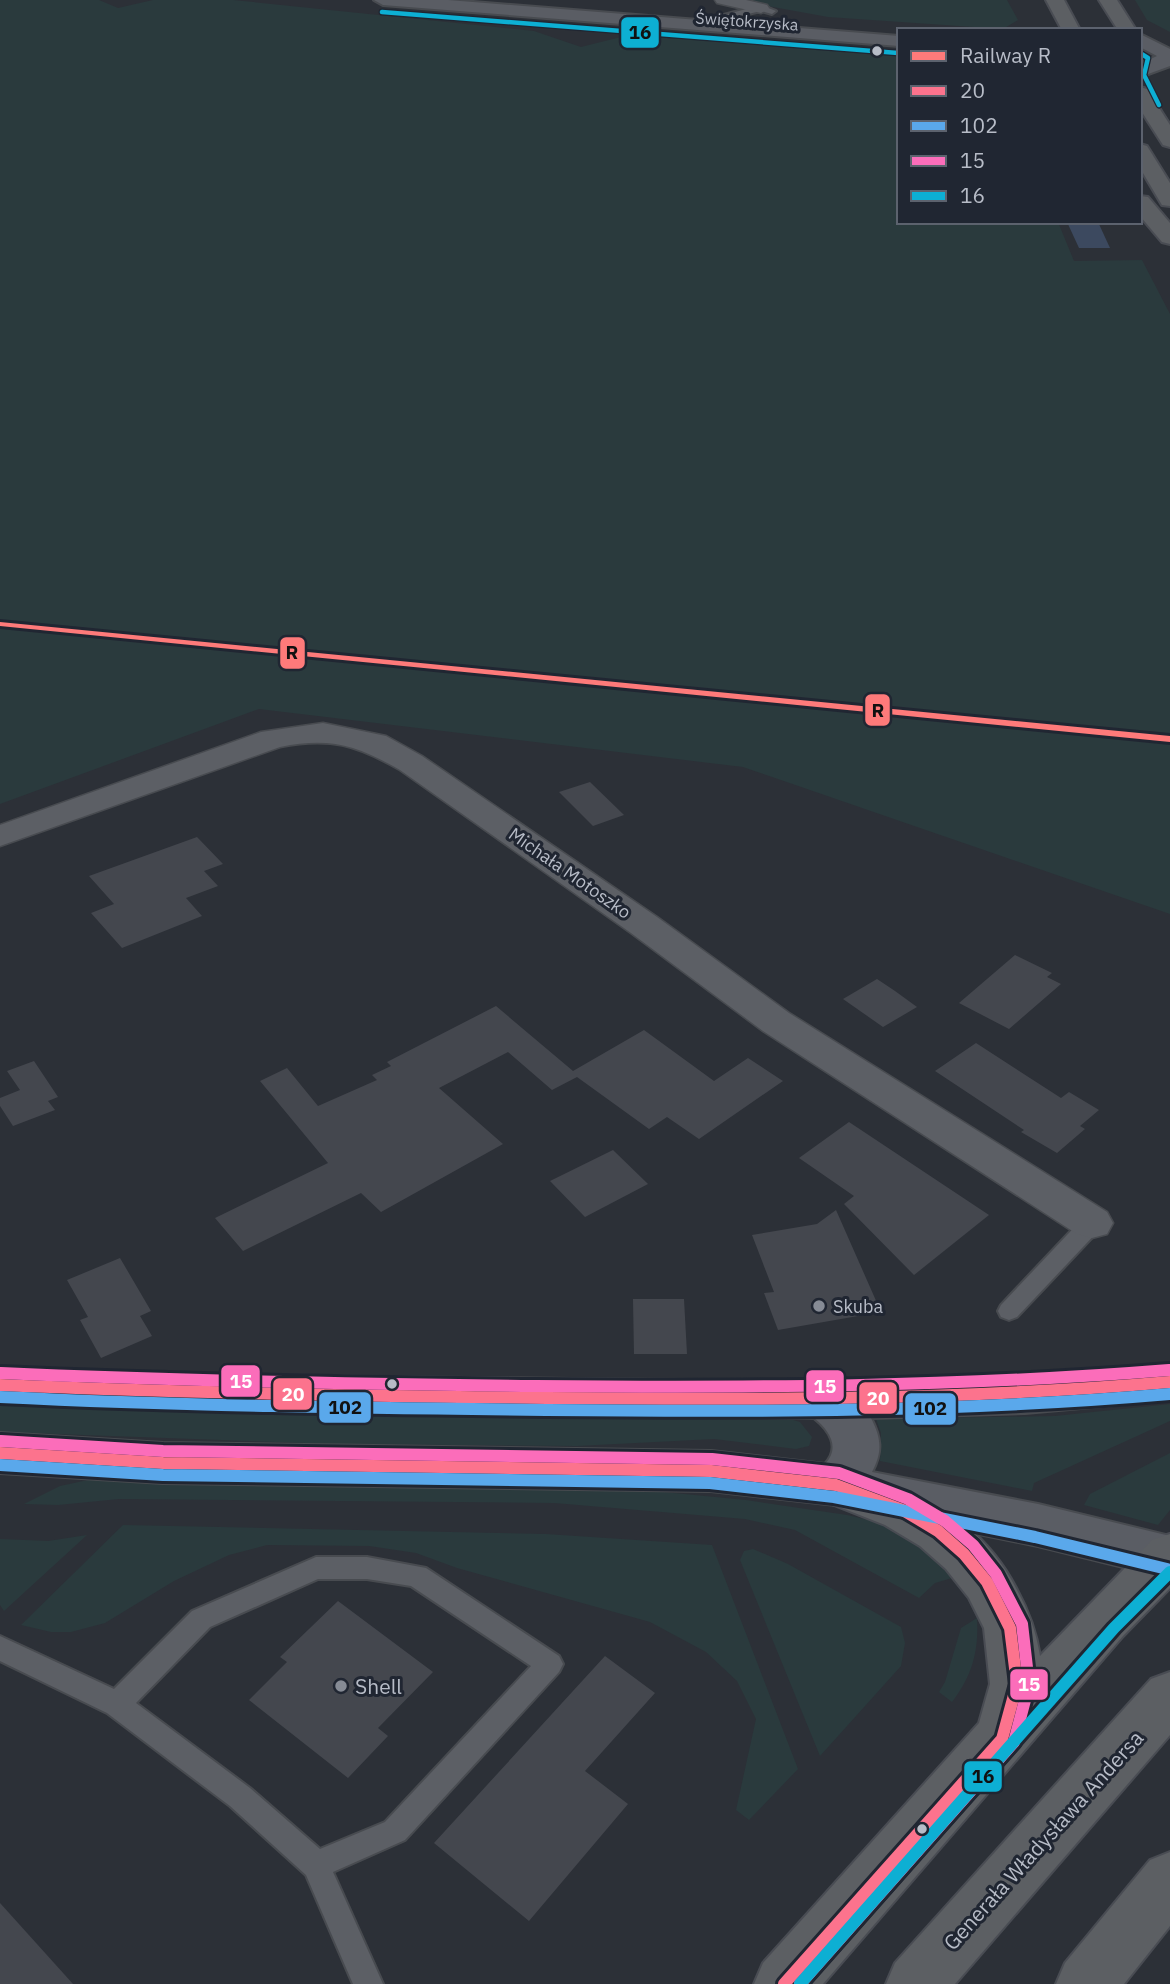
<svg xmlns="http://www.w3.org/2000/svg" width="1170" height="1984" font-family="'IBM Plex Sans',sans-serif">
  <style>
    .green { fill: #2a3a3d }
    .water { fill: #3c495f }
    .building { fill: #44474e }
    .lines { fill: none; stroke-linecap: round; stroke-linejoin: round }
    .service-casing { stroke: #484b50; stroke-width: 4 }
    .minor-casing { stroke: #484b50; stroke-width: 3 }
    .secondary-casing { stroke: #484b50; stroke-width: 4 }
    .trunk-casing { stroke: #494c53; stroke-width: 4 }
    .service { fill: #5c5f65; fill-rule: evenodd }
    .minor { fill: #5c5f65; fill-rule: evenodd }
    .secondary { fill: #5a5d64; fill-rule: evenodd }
    .trunk { fill: #5c5f63; fill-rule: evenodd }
    .bus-1-casing { stroke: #202632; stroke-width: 18 }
    .bus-2-casing { stroke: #202632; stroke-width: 18 }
    .bus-3-casing { stroke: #202632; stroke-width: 18 }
    .bus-4-far1-casing { stroke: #202632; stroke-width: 7 }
    .bus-4-casing { stroke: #202632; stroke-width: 18 }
    .bus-1 { stroke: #fc738d; stroke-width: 12 }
    .bus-2 { stroke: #5aa8eb; stroke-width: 12 }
    .bus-3 { stroke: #fb6dba; stroke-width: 12 }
    .bus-4-far1 { stroke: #0dafd3; stroke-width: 4.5 }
    .bus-4 { stroke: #0dafd3; stroke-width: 12 }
    .rail-1-casing { stroke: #202632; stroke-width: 6 }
    .rail-1 { fill: #fe7a7a; fill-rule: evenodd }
    .bus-dot { fill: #b7bcc7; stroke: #202632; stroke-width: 2.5 }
    .poi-dot { fill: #868b95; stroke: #202632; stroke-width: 2.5 }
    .labels { text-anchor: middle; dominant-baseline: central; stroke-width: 6; stroke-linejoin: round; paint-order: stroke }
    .far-street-label { font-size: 16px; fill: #b7bcc7; stroke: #202632 }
    .street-label { font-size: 18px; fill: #b7bcc7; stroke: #202632 }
    .poi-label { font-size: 18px; fill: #b7bcc7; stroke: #202632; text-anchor: start }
    .near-poi-label { font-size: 21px; fill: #b7bcc7; stroke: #202632; text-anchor: start }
    .near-street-label { font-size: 21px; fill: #b7bcc7; stroke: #202632 }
    .line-badge { stroke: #202632; stroke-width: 2.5 }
    .badge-label { font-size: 19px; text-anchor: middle; font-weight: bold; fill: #fff }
    .pale-badge-label { font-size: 19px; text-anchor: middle; font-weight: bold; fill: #111 }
  </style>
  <rect width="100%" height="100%" fill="#2c3037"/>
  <g class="green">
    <polygon points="0,0 99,0 118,8 153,0 233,0 534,31 581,47 621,37 668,38 899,54 899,222 1058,222 1074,261 1142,260 1170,314 1170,914 743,767 259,709 0,804"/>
    <polygon points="735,0 1007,0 1018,20 1003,29 828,17"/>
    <polygon points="1135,0 1170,0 1170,32 1147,20"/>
    <polygon points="0,1401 337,1415 790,1419 800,1422 812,1437 809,1446 796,1449 714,1439 577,1446 334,1444 0,1432"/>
    <polygon points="1170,1404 1170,1421 1034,1483 1032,1491 880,1461 881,1433 876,1419 1055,1416"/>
    <polygon points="1170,1453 1170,1510 1158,1525 1084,1505 1090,1494"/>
    <polygon points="88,1480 591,1485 746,1500 847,1515 891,1525 935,1553 952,1578 935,1583 919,1598 795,1530 745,1519 554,1503 119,1499 58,1505 24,1504 60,1486"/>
    <polygon points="123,1525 546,1534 712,1545 798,1769 749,1820 736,1810 756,1719 737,1681 706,1652 650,1622 457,1568 416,1553 369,1546 267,1545 229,1555 174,1581 105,1623 71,1632 51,1632 21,1625"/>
    <polygon points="87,1535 4,1611 0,1605 0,1539 48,1541"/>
    <polygon points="753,1549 788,1564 901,1627 905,1643 901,1666 820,1756 740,1560 744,1551"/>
    <path d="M977,1618C979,1651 972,1676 952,1702L939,1692L945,1682L961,1628Z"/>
  </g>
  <polygon class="water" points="1067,222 1098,222 1110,248 1079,248"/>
  <g class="building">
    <polygon points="590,782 624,815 593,826 559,792"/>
    <polygon points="197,837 223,864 204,871 218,886 186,898 202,916 122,948 91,913 114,904 89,876"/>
    <polygon points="1015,955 1052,973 1047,977 1061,984 1009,1029 959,1003"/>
    <polygon points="877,979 895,991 917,1007 883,1027 843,999"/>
    <polygon points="496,1006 573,1071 644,1030 714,1081 748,1058 783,1081 699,1139 667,1117 649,1129 577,1077 552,1090 508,1052 439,1088 503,1144 381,1212 361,1193 243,1251 215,1218 328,1163 260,1081 287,1068 318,1106 377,1080 372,1075 391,1066 387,1062"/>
    <polygon points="976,1043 1061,1098 1069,1092 1099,1110 1080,1126 1085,1129 1057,1153 1021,1132 1024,1130 935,1071"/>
    <polygon points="34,1061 58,1097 48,1101 55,1110 13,1126 0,1106 0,1098 20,1090 7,1071"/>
    <polygon points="849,1122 989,1215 914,1275 844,1204 854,1196 799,1158"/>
    <polygon points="613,1150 648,1184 585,1217 550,1181"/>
    <polygon points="836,1210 881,1312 778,1330 764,1293 774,1292 752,1235 817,1224"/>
    <polygon points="120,1258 151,1311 140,1316 152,1336 101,1358 80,1320 88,1317 67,1280"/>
    <polygon points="633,1299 684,1299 687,1354 634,1354"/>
    <polygon points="338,1601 433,1672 378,1728 388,1736 348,1778 249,1700 287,1662 280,1657"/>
    <polygon points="605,1656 655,1693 585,1771 628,1804 529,1921 434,1843"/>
    <polygon points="0,1903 73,1984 0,1984"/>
  </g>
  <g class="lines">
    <defs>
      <g id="service">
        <polygon points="761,5 776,11 772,14 761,11 713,22 709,19"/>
        <polygon points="1092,1215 1100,1217 1103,1223 1100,1229 1017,1317 1009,1320 1001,1317 998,1311 1001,1305 1084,1217"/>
        <path d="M316,1557H367L426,1568L559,1656L563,1664L559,1672L405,1840L333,1872L383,1984H353L306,1875L230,1806L107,1713L0,1661V1636L114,1689L192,1611ZM318,1579H367L411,1586L531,1666L385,1822L320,1849L250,1788L136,1703L210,1627Z"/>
      </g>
      <g id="minor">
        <polygon points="715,0 746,0 767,5 769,8 761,13 717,3"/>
        <path d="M323,723L386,736L422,756L657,917L789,1013L1107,1212L1113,1223L1107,1234L1092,1238L1077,1234L763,1031L631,933L400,770C356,745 330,737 280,747L0,846V825L261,732Z"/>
      </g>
      <g id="secondary">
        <polygon points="374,0 448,0 899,36 899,46 383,5"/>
        <polygon points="1140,34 1170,49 1170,66 1140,77 1140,64 1157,56 1140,47"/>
        <path d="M1170,1364V1400L1025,1413L871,1418C881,1438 883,1451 872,1472L1038,1504L1170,1536L1168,1578L1038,1546L836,1505L711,1491L163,1483L0,1473V1433L163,1443L711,1451L825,1464C841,1447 829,1430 814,1418L294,1413L0,1403V1367C190,1376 380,1377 571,1379C771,1381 970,1383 1170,1364Z"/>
      </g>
      <g id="trunk">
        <polygon points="1046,0 1064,0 1080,30 1062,30"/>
        <polygon points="1099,0 1117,0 1136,30 1118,30"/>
        <polygon points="1140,87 1147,89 1170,125 1170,147 1163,145 1140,109"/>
        <polygon points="1140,144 1147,146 1170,183 1170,206 1162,205 1140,168"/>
        <polygon points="1140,196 1148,197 1170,223 1170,244 1162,242 1140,216"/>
        <path d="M836,1465C913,1491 978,1513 1017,1590C1029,1612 1036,1631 1040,1656L1152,1540L1170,1534V1588L1123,1636L823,1984H754L763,1963L979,1723L990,1684L984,1628L969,1598L946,1569L920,1546L885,1525L819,1499L811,1485L819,1471Z"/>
        <polygon points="1170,1672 1170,1735 955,1984 886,1984 895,1963 1151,1679"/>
        <polygon points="1170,1852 1170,1926 1124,1984 1056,1984 1065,1963 1150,1860"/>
      </g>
    </defs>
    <use href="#service" class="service-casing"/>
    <use href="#minor" class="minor-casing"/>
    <use href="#secondary" class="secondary-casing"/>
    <use href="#trunk" class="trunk-casing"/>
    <use href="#service" class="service"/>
    <use href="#minor" class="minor"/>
    <use href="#secondary" class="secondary"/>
    <use href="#trunk" class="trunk"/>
    <defs>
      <g id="bus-1">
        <path d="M0,1385C182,1393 365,1396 547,1398C755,1400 962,1400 1170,1382"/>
        <polyline points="0,1453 163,1463 711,1471 836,1485 903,1510 938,1531 964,1554 987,1582 1010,1628 1017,1684 1002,1739 784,1984"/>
      </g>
      <g id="bus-2">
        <path d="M0,1397C182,1406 365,1408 547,1410C755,1412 962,1412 1170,1394"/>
        <polyline points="0,1465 163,1475 710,1483 834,1497 1035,1537 1167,1569"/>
      </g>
      <g id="bus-3">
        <path d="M1,1373C179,1381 357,1384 535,1386C747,1388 958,1387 1169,1370"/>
        <polyline points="1,1441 163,1451 712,1459 839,1473 908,1499 945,1521 973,1545 996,1574 1022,1624 1029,1685 1014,1742 800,1984"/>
      </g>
      <g id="bus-4-far1">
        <polyline points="382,12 898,53"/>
        <polyline points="1140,53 1148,58 1144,75 1159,105"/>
      </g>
      <polyline id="bus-4" points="800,1984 1114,1628 1170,1572"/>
    </defs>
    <use href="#bus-1" class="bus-1-casing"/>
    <use href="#bus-2" class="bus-2-casing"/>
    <use href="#bus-3" class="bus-3-casing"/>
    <use href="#bus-4-far1" class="bus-4-far1-casing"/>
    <use href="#bus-4" class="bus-4-casing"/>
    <use href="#bus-1" class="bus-1"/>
    <use href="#bus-2" class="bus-2"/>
    <use href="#bus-3" class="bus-3"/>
    <use href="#bus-4-far1" class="bus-4-far1"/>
    <use href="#bus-4" class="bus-4"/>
    <defs>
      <polygon id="rail-1" points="0,622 1170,736 1170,742 0,626"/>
    </defs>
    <use href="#rail-1" class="rail-1-casing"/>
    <use href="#rail-1" class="rail-1"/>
  </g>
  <g class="bus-dot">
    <circle cx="877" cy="51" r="6"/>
    <circle cx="392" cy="1384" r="6"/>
    <circle cx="922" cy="1829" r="6"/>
  </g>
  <g class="poi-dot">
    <circle cx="819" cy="1306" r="7"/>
    <circle cx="341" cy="1686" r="7"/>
  </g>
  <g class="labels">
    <g class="far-street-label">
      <text transform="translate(747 21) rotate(4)">Świętokrzyska</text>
    </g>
    <g class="street-label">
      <text transform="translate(570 873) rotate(35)">Michała Motoszko</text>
    </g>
    <g class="poi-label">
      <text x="833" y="1306">Skuba</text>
    </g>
    <g class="near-poi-label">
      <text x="355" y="1686">Shell</text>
    </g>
    <g class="near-street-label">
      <text transform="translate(1043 1840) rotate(-48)">Generała Władysława Andersa</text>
    </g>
  </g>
  <g class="line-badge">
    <rect x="620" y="16" width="40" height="33" rx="7" fill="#0dafd3"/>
    <rect x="279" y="636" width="27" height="34" rx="7" fill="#fe7a7a"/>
    <rect x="864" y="693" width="27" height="34" rx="7" fill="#fe7a7a"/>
    <rect x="220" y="1364" width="41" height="34" rx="7" fill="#fb6dba"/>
    <rect x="805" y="1369" width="40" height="34" rx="7" fill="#fb6dba"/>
    <rect x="272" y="1377" width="41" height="34" rx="7" fill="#fc738d"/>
    <rect x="858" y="1381" width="40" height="34" rx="7" fill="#fc738d"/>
    <rect x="318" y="1391" width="54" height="33" rx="7" fill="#5aa8eb"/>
    <rect x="904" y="1392" width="53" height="34" rx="7" fill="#5aa8eb"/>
    <rect x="1009" y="1668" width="40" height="33" rx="7" fill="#fb6dba"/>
    <rect x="963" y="1760" width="40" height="33" rx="7" fill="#0dafd3"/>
  </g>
  <g class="badge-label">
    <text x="241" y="1388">15</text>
    <text x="825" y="1393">15</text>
    <text x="293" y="1401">20</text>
    <text x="878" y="1405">20</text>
    <text x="1029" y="1691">15</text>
  </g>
  <g class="pale-badge-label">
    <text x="640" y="39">16</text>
    <text x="292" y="659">R</text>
    <text x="878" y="717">R</text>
    <text x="345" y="1414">102</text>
    <text x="930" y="1415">102</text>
    <text x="983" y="1783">16</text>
  </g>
  <rect x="897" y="28" width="245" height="196" fill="#202632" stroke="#5c626e" stroke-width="2"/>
  <rect x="911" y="51" width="35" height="10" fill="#fe7a7a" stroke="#5c626e" stroke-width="2"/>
  <text x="960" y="63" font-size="21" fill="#b7bcc7">Railway R</text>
  <rect x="911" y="86" width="35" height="10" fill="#fc738d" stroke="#5c626e" stroke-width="2"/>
  <text x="960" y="98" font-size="21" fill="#b7bcc7">20</text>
  <rect x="911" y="121" width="35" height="10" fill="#5aa8eb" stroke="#5c626e" stroke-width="2"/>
  <text x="960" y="133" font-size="21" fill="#b7bcc7">102</text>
  <rect x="911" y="156" width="35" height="10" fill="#fb6dba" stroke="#5c626e" stroke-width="2"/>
  <text x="960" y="168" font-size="21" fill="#b7bcc7">15</text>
  <rect x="911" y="191" width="35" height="10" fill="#0dafd3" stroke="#5c626e" stroke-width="2"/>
  <text x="960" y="203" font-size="21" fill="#b7bcc7">16</text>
</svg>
